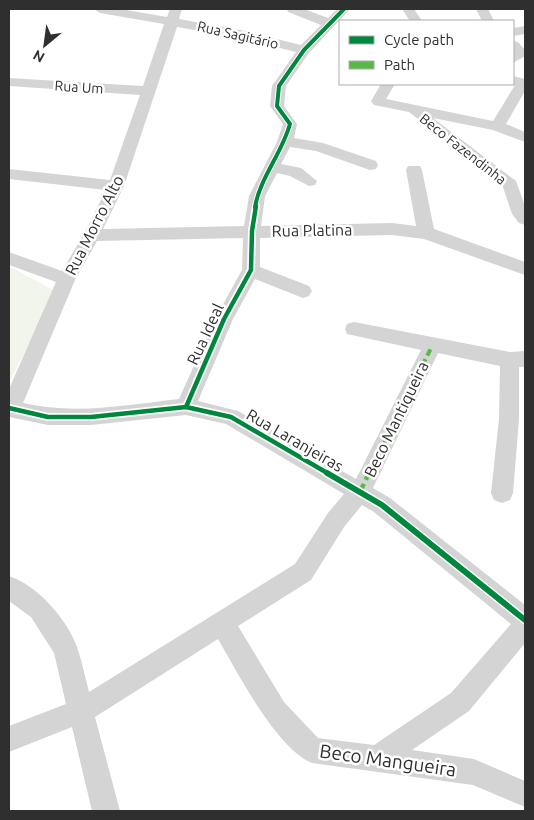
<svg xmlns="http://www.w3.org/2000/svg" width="534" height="820" font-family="Ubuntu,sans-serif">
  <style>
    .green { fill: #f1f5ec }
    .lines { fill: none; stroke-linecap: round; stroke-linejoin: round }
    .minor { fill: #d4d4d4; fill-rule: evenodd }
    .quiet-far1 { stroke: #58b947; stroke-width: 4; stroke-dasharray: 7 4; stroke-linecap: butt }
    .quiet { stroke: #58b947; stroke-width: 4.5; stroke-dasharray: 9 4.5; stroke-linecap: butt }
    .cycleway-far2-casing { stroke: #fff; stroke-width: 6 }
    .cycleway-far1-casing { stroke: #fff; stroke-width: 8 }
    .cycleway-casing { stroke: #fff; stroke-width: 9 }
    .cycleway-far2 { stroke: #00873e; stroke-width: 4 }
    .cycleway-far1 { stroke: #00873e; stroke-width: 4.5 }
    .cycleway { stroke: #00873e; stroke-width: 6 }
    .labels { text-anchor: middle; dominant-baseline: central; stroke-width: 5; stroke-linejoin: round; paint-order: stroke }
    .far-street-label { font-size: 14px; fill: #2f2f2f; stroke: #fff }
    .street-label { font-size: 16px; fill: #2f2f2f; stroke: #fff }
    .near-street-label { font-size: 19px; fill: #2f2f2f; stroke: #fff }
  </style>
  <rect width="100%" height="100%" fill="#fff"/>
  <polygon class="green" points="9,266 53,290 54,297 9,382"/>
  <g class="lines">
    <g class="minor">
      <path d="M94,9H120L167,17L170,9H182L179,19L240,30L301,45L321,25L288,12L287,9H304L328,18L337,9H350L309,53L286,86L284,106L297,124L294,138L323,143L376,161L378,165L376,169L370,170L316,151L290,147L281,164L301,168L317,181L315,185L309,186L290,176L277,173L265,196L261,226L392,223L416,226L406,170L408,166H420L422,170L434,229L525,262V275L424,239L392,235L260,238V267L309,286L312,291L309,296L303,298L255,279L233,319L198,401L238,411L356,479L421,350L347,334L345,329L347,324L354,322L510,352L525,351V367H519V419L513,493L510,500L502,503L494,500L491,493L499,419L500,366L438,353L373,488L390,498L525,605V643L469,711L412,750L474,759L525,781V807L473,785L312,763C276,748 238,673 218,639L95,717L120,811H92L72,727L9,752V726L66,704L54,653L31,617L9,601V576C37,585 67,619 77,647C82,661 85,677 89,692L295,564L328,513L344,494L226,424L186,415L91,425H48L9,417V389L56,282L9,265V252L62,271L84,234L106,190L9,179V169L110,180L140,95L9,86V78L143,86L164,24L100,13ZM177,27L240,38L296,52L272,86L270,106L283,124L277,142L249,196L244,226L103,229L124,186ZM243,238L242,270L215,319L179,399C127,405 74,415 23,403L75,280L97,241ZM362,505L374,512L511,624L451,693L374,745L318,738L284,702L238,626L311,580L344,527Z"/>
      <polygon points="402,9 414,9 422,21 410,21"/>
      <polygon points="476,9 488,9 494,21 482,21"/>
      <polygon points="525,26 525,34 513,36 513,28"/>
      <polygon points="513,41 518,42 525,50 525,56 513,63"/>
      <polygon points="513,76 525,79 525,91 506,124 525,132 525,142 493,130 433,118 516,181 525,206 525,225 519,223 512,214 503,187 473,162 409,112 374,105 371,101 381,84 395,84 386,99 493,121 515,85 511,84 513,84"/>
    </g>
    <polyline class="quiet-far1" points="369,474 432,346"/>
    <polyline class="quiet" points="360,492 369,473"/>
    <defs>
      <path id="cycleway-far2" d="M255,207C260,178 282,153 290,124L277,106L279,86L304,50L344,9"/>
      <g id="cycleway-far1">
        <polyline points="186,407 224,319 251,270 252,231 256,206"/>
        <polyline points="9,408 48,417 91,417 186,407 231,417 329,474"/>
      </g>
      <polyline id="cycleway" points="327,473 382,505 525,620"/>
    </defs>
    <use href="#cycleway-far2" class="cycleway-far2-casing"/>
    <use href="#cycleway-far1" class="cycleway-far1-casing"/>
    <use href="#cycleway" class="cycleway-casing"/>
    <use href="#cycleway-far2" class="cycleway-far2"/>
    <use href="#cycleway-far1" class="cycleway-far1"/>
    <use href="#cycleway" class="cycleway"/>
  </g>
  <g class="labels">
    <g class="far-street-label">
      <text transform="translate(238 35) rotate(13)">Rua Sagitário</text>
      <text transform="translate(79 87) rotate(4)">Rua Um</text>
      <text transform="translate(463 149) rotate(38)">Beco Fazendinha</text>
    </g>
    <g class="street-label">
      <text transform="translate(94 225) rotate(-63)">Rua Morro Alto</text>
      <text transform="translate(312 230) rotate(-1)">Rua Platina</text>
      <text transform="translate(205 334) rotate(-65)">Rua Ideal</text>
      <text transform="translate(396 419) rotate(-64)">Beco Mantiqueira</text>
      <text transform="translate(295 440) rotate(30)">Rua Laranjeiras</text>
    </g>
    <g class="near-street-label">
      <text transform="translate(388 760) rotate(8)">Beco Mangueira</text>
    </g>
  </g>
  <rect width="534" height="820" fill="none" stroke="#2f2f2f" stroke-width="20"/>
  <rect x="339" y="20" width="175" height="65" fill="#ffffff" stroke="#acacac"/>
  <rect x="349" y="36" width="25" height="8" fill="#00873e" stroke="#acacac"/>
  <text x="384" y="45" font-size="15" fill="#2f2f2f">Cycle path</text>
  <rect x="349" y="61" width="25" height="8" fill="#58b947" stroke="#acacac"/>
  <text x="384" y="70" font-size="15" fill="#2f2f2f">Path</text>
  <g transform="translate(45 45) rotate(209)" stroke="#ffffff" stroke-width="4" paint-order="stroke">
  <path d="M0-4L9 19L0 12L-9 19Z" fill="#2f2f2f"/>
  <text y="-8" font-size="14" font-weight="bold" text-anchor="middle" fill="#2f2f2f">N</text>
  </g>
</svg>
